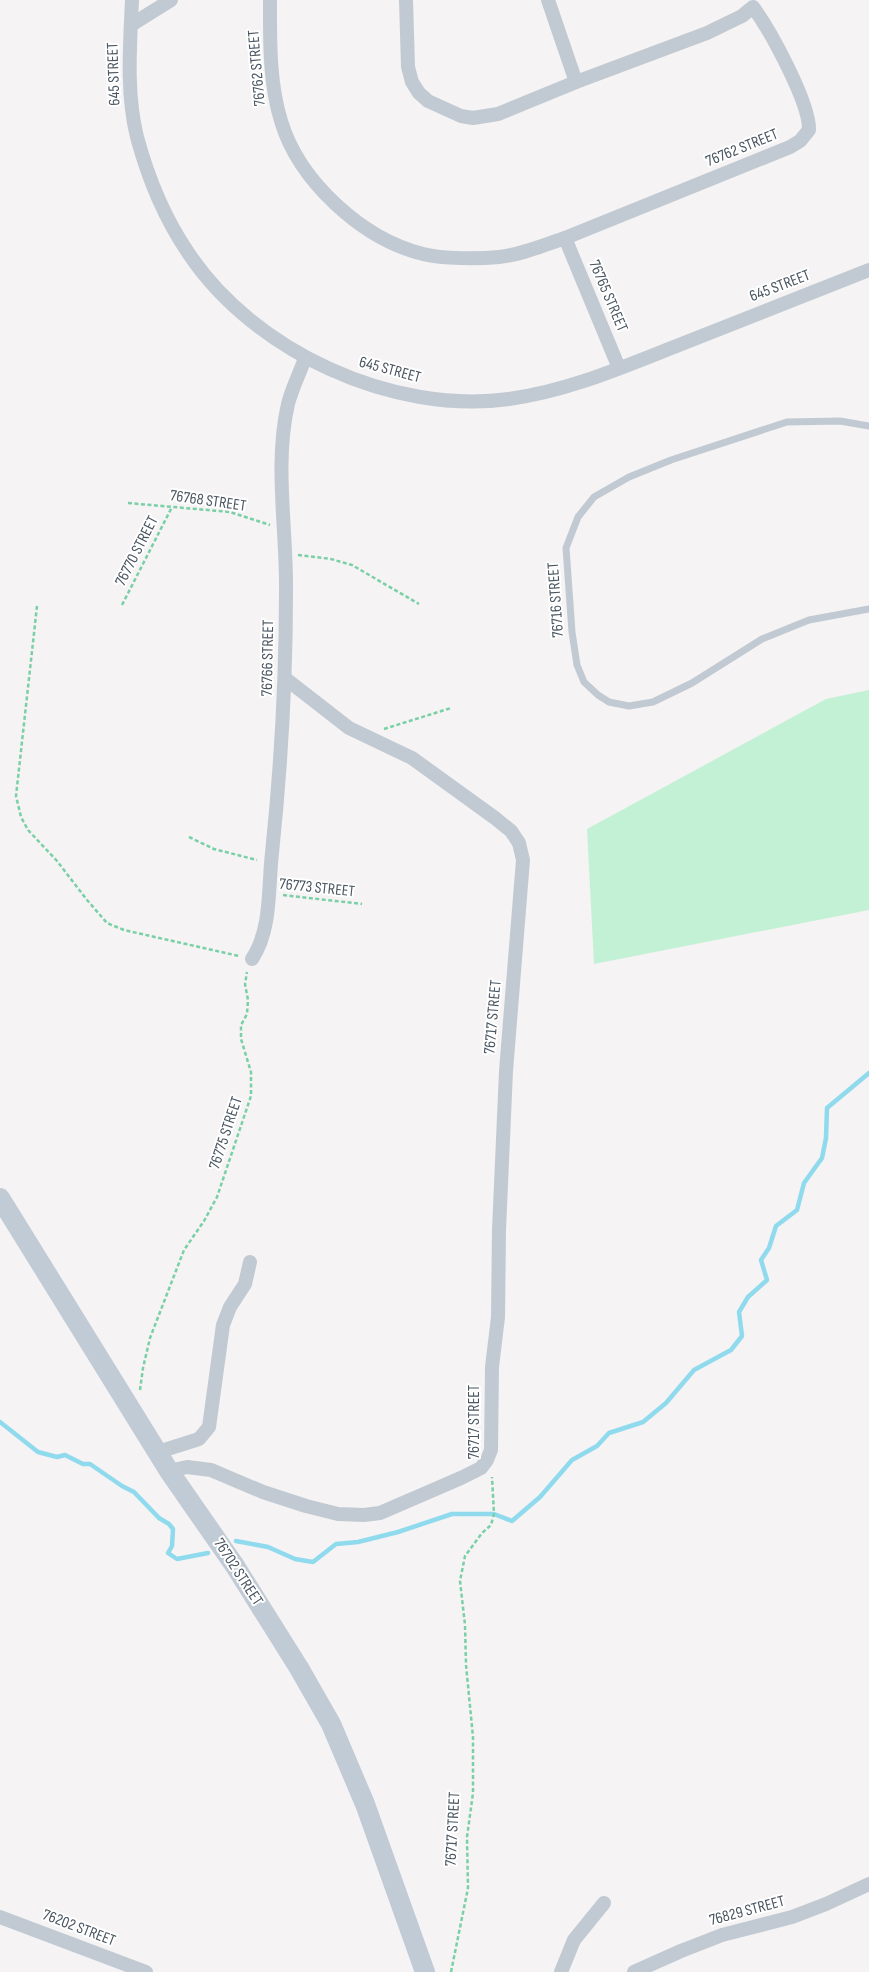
<svg xmlns="http://www.w3.org/2000/svg" width="869" height="1972" font-family="'Sofia Sans Condensed',sans-serif">
  <style>
    .green { fill: #c3f1d5 }
    .lines { fill: none; stroke-linecap: round; stroke-linejoin: round }
    .stream { stroke: #90daee; stroke-width: 4.5 }
    .path { stroke: #7ad0a6; stroke-width: 2.5; stroke-dasharray: 4 2.5; stroke-linecap: butt }
    .lane { stroke: #c1cad2; stroke-width: 7 }
    .street { stroke: #c1cad2; stroke-width: 14 }
    .secondary { stroke: #c1cbd6; stroke-width: 20 }
    .labels { text-anchor: middle; dominant-baseline: central; stroke-width: 4; stroke-linejoin: round; paint-order: stroke }
    .street-label { font-size: 16px; fill: #4a5661; stroke: #fff }
  </style>
  <rect width="100%" height="100%" fill="#f5f3f3"/>
  <polygon class="green" points="869,690 869,910 594,964 587,829 826,699"/>
  <g class="lines">
    <g class="stream">
      <polyline points="0,1422 38,1452 57,1457 65,1455 83,1464 90,1464 122,1486 134,1492 159,1518 169,1524 173,1529 172,1546 168,1553 177,1559 208,1553"/>
      <polyline points="236,1541 268,1547 295,1559 313,1562 336,1544 358,1542 398,1532 452,1514 494,1514 512,1521 540,1497 572,1460 597,1446 609,1433 643,1422 666,1403 694,1370 731,1350 742,1336 739,1312 748,1297 767,1280 761,1260 769,1248 776,1226 797,1210 804,1183 822,1158 826,1138 827,1108 869,1073"/>
    </g>
    <g class="path">
      <polyline points="128,503 230,512 270,525"/>
      <polyline points="298,555 331,559 352,565 419,604"/>
      <polyline points="122,605 172,507"/>
      <polyline points="37,606 16,796 21,817 28,830 57,861 87,900 107,923 124,930 239,956"/>
      <polyline points="384,729 451,708"/>
      <polyline points="189,837 214,849 257,860"/>
      <polyline points="283,895 362,904"/>
      <polyline points="140,1390 143,1368 150,1338 184,1250 204,1221 217,1197 251,1096 251,1072 241,1039 241,1025 247,1014 248,1000 245,984 247,972"/>
      <polyline points="451,1972 468,1888 467,1837 473,1793 473,1737 466,1665 465,1625 460,1581 465,1556 482,1533 491,1525 494,1514 492,1477"/>
    </g>
    <polyline class="lane" points="869,426 840,421 787,422 671,460 629,477 594,497 578,517 566,548 572,632 577,665 584,682 598,695 609,702 629,706 653,702 692,683 762,639 809,620 869,609"/>
    <g class="street">
      <path d="M132,0C130,45 126,93 137,137C148,178 165,219 189,254C254,351 392,415 509,399C568,391 623,367 679,345C742,320 806,295 869,270"/>
      <path d="M270,0C270,40 269,82 281,121C299,181 362,239 423,254C444,259 478,259 499,257C521,255 544,245 565,238L790,147L800,141L809,130C810,103 770,30 753,7L742,16L707,33L576,82L498,114L473,118L461,116L428,101L419,93L412,82L408,67L406,0"/>
      <polyline points="548,0 576,82"/>
      <polyline points="131,25 171,0"/>
      <polyline points="565,238 619,368"/>
      <path d="M252,959C272,929 268,887 272,853C281,766 286,680 286,592C287,531 274,464 288,404C292,388 300,373 305,358"/>
      <polyline points="158,1452 199,1439 209,1427 223,1325 230,1307 245,1284 250,1262"/>
      <polyline points="169,1471 187,1467 211,1470 263,1492 306,1506 338,1514 364,1515 380,1513 461,1478 481,1468 487,1460 491,1450 492,1367 498,1317 499,1230 506,1071 523,860 519,843 511,831 495,818 412,758 349,728 286,679"/>
      <polyline points="0,1917 146,1972"/>
      <polyline points="561,1972 574,1940 604,1903"/>
      <polyline points="634,1972 681,1951 722,1935 792,1917 826,1904 869,1884"/>
    </g>
    <polyline class="secondary" points="0,1198 169,1471 235,1566 299,1668 331,1724 365,1804 425,1972"/>
  </g>
  <g class="labels">
    <g class="street-label">
      <text transform="translate(257 68) rotate(-95)">76762 STREET</text>
      <text transform="translate(114 74) rotate(-92)">645 STREET</text>
      <text transform="translate(742 148) rotate(-22)">76762 STREET</text>
      <text transform="translate(780 286) rotate(-21)">645 STREET</text>
      <text transform="translate(608 296) rotate(67)">76765 STREET</text>
      <text transform="translate(390 370) rotate(15)">645 STREET</text>
      <text transform="translate(208 501) rotate(8)">76768 STREET</text>
      <text transform="translate(137 551) rotate(-63)">76770 STREET</text>
      <text transform="translate(556 600) rotate(-94)">76716 STREET</text>
      <text transform="translate(268 658) rotate(-89)">76766 STREET</text>
      <text transform="translate(317 888) rotate(6)">76773 STREET</text>
      <text transform="translate(493 1017) rotate(-85)">76717 STREET</text>
      <text transform="translate(226 1133) rotate(-72)">76775 STREET</text>
      <text transform="translate(474 1422) rotate(-90)">76717 STREET</text>
      <text transform="translate(238 1572) rotate(57)">76702 STREET</text>
      <text transform="translate(453 1829) rotate(-87)">76717 STREET</text>
      <text transform="translate(747 1911) rotate(-15)">76829 STREET</text>
      <text transform="translate(79 1928) rotate(21)">76202 STREET</text>
    </g>
  </g>
</svg>
